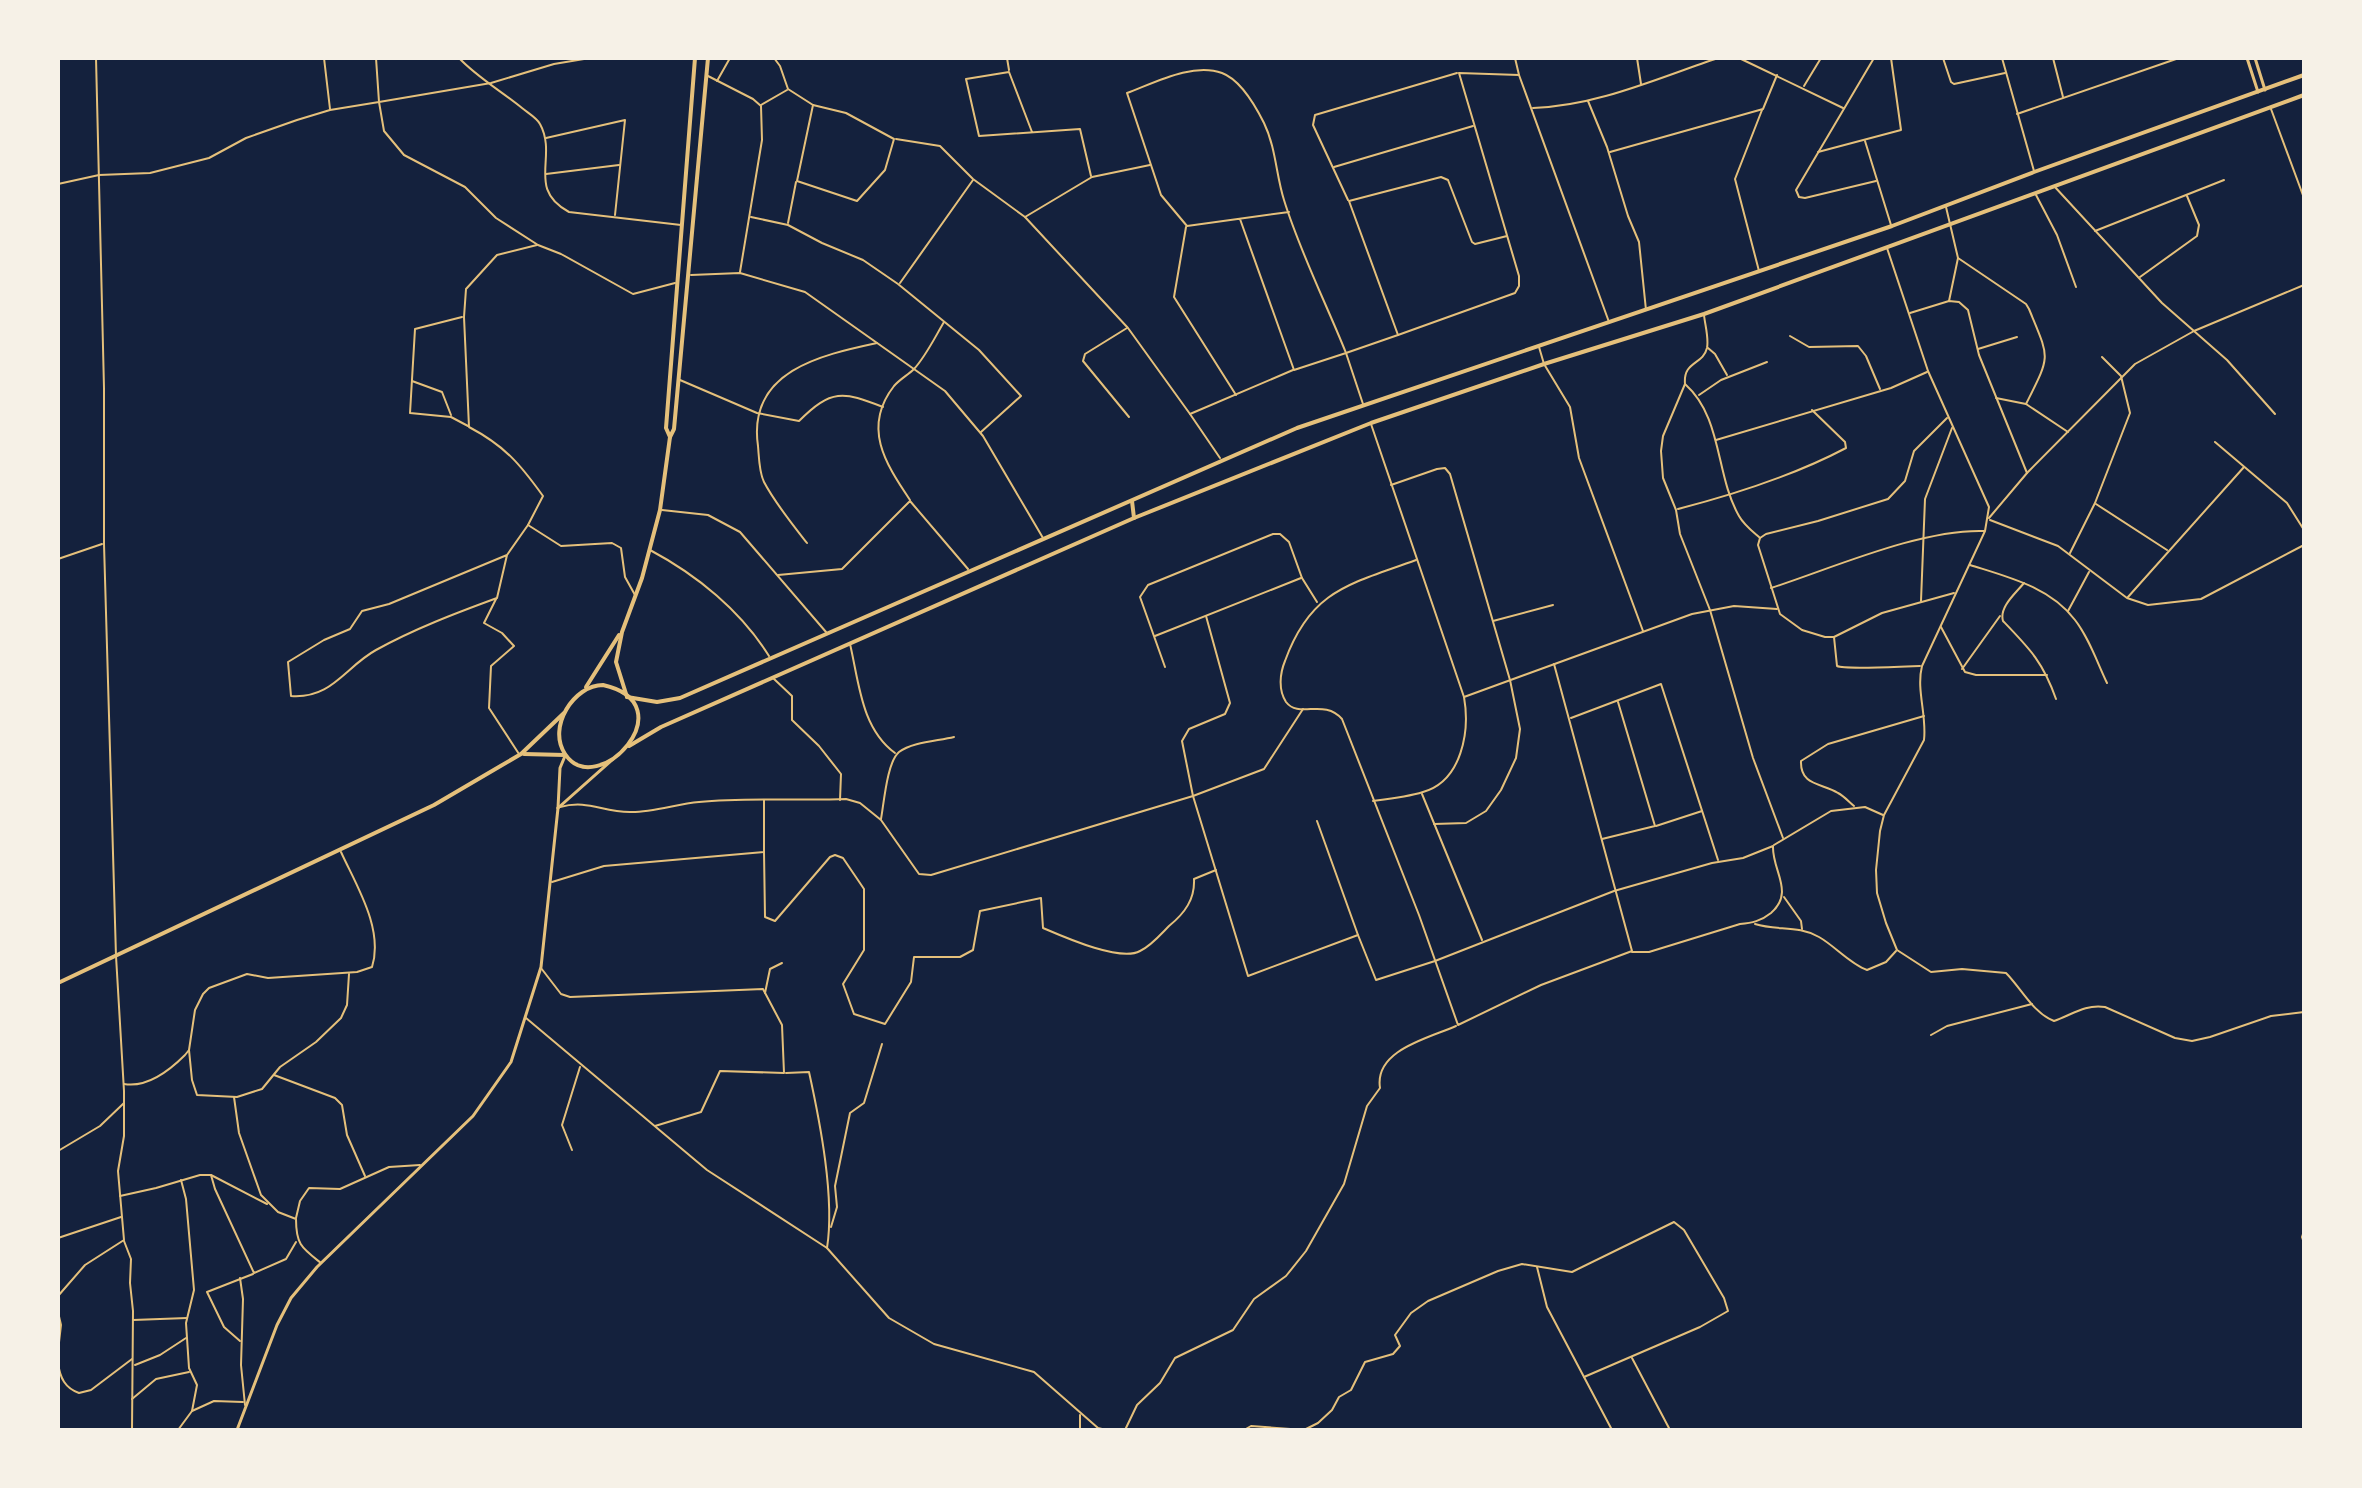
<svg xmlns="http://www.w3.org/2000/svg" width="2362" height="1488" font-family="'Titillium Web',sans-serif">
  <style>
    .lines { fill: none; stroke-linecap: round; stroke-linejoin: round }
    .minor { stroke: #e5c07b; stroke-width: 2 }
    .tertiary { stroke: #e5c07b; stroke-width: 3 }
    .secondary { stroke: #e5c07b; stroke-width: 3 }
    .primary { stroke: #e5c07b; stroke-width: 4 }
  </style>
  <rect width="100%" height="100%" fill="#14213d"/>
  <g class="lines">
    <g class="minor">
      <polyline points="324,58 330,109"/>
      <path d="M459,58C477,77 501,91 522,108C528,113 537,118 540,124C558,157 526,189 569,212L681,225"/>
      <polyline points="590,58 554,64 491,83 379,102 384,131 404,155 465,187 496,218 538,245 561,254 633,294 675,283"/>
      <polyline points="774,58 780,66 788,89 813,105 846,113 894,139 885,170 857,201 797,181 813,105"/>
      <polyline points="1007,58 1009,70"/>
      <polyline points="1515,58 1519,75 1609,322"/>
      <polyline points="1637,58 1641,84"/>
      <polyline points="1739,58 1843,108"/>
      <polyline points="1874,58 1796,190 1799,197 1805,198 1876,181"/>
      <polyline points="1943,58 1951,82 1954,84 2005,73"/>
      <polyline points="2002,58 2034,171"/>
      <polyline points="2053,58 2063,97"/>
      <polyline points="708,76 753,99 761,106 762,140 740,272"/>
      <polyline points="717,81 730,58"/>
      <polyline points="1804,86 1821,58"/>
      <polyline points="1588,101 1607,147 1628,216 1639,242 1646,310"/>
      <polyline points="761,105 787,90"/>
      <path d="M1533,108C1597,106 1658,78 1718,58"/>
      <polyline points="2271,109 2304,198"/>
      <polyline points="2017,114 2179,58"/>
      <polyline points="1032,132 1009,72 966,79 979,136 1080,129 1091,176"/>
      <polyline points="546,138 625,120 615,215"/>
      <polyline points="896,139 940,146 973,179 1025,217"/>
      <polyline points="1865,141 1891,225"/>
      <polyline points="1610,152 1763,109 1777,75"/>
      <polyline points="1818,152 1901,130 1891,58"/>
      <polyline points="1150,165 1092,177 1025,217 1128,328 1190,414"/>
      <polyline points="1334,167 1473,126"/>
      <polyline points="546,174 619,165"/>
      <polyline points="58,184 99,175 150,173 209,158 246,138 297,120 330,110 379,102 376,58"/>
      <polyline points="2054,186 2162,303 2227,360 2275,414"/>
      <polyline points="2035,193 2057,235 2076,287"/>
      <polyline points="1348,200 1313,125 1315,115 1457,73"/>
      <polyline points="1946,207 1958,258 1949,301"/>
      <polyline points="751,217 788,225 822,243 863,260 898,284 979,350 1021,396 981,432"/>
      <path d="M1240,219L1294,370L1346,353C1326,303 1300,252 1284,200C1276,175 1276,148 1264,123C1255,105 1241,80 1222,73C1193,62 1154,83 1127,93L1161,195L1187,226L1289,212"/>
      <polyline points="788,223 796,182"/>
      <polyline points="1186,227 1174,297 1236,395"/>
      <polyline points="2095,231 2224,180"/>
      <path d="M537,245L497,255L466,289L464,317L469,427C505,446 520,464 543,496L528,525L561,546L612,543L621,548L625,577L635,595"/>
      <path d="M1887,248L1928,371L1989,507L1985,531L1922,666C1916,690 1927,715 1924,740L1884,815L1880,831L1876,870L1877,893L1886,923L1897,950L1931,972L1962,969L2006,973C2021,988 2033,1013 2054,1021C2072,1015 2084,1004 2105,1007L2175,1038L2192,1041L2210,1037L2271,1016L2304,1012"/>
      <path d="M1958,258L2026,304L2029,309C2050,360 2051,354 2026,404"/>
      <polyline points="1759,271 1735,179 1762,110"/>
      <polyline points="691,275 740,273 805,292 945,391 983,436 1043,538"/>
      <polyline points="2140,277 2197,236 2199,225 2187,196"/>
      <polyline points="900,283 973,180"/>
      <polyline points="1910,313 1949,301 1959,302 1968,310 1979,355 2027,473"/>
      <path d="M1704,315C1705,325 1709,338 1707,348C1703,365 1683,361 1685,384C1723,418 1715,474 1739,516C1744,525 1752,531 1760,538"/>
      <polyline points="462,317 415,329 410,413 451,417 468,426"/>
      <polyline points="1127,328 1085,354 1083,361 1129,417"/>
      <polyline points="1398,335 1515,293 1519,286 1519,276 1459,73 1519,75"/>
      <polyline points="1790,336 1809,347 1858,346 1866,356 1880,389"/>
      <polyline points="1539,347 1544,364 1570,407 1579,458 1643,631"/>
      <polyline points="1708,348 1715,354 1727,375"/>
      <polyline points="1978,349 2017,337"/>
      <path d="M680,380L757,413L799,421C831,389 843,391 883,407"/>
      <polyline points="412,381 442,392 451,415"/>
      <polyline points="1685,384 1663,436 1661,451 1663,478 1676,510 1680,534 1710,610 1753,758 1783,838"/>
      <polyline points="1699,395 1721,380 1767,362"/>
      <polyline points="1996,398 2026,404 2068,432"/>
      <polyline points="1363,404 1346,353 1398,335 1349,201 1441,177 1448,180 1472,242 1475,244 1507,236"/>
      <polyline points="1947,418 1914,451 1905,481 1888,499 1818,521 1766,534 1760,538 1758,545 1780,614 1802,630 1825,637 1834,637 1882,613 1954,593"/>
      <path d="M1371,424L1464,697C1470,731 1462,781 1423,792C1407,797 1389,799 1373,801"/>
      <polyline points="1716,440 1891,388 1927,372"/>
      <polyline points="2215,442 2287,503 2304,530"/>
      <polyline points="1220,458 1190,414 1293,370"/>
      <polyline points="1391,485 1437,469 1445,468 1450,474 1510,680 1520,729 1516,758 1501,790 1486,811 1466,823 1434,824"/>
      <path d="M910,500C885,463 862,427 894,386C900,379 908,375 914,369C926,356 935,337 944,322"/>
      <polyline points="2096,504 2167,550"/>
      <path d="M1678,509C1736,494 1793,476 1846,448L1845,442L1812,410"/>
      <polyline points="662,510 708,515 740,532 826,632"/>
      <polyline points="1989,518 2027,473 2135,364 2194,331 2304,285"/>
      <polyline points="1990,520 2058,546 2127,598 2148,605 2201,599 2304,545"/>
      <path d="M807,543C792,524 775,503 764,482C759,472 759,457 758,446C747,371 821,355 877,343"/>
      <path d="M650,550C697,575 741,611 769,656"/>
      <polyline points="2070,553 2095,503 2130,413 2121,376 2102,357"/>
      <path d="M507,555L497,598C456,613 414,629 376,650C345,667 332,699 291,696L288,662L324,640L350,629L362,611L389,604L507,555L528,525"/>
      <polyline points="58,559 102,544"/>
      <path d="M1416,560C1351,584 1311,589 1285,661C1280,673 1278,690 1286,702C1299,719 1324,698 1342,719L1419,915L1458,1025L1541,985L1632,951L1554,664"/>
      <path d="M1970,565C2008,577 2050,587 2075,620C2089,638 2097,662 2107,683"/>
      <polyline points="778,575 842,569 910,501 968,569"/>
      <path d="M2024,583C2015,594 1999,607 2003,621C2030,649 2043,662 2056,699"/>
      <path d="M1771,588C1833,568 1920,529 1984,531"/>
      <polyline points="2128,597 2244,467"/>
      <polyline points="496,599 484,623 502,633 514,646 491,666 489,708 519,754"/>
      <polyline points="1921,601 1925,499 1952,428"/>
      <polyline points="2068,611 2089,572"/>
      <polyline points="1206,616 1230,703 1225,714 1189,729 1182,741 1193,796 1248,976 1358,935 1317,821"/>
      <polyline points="1493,621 1553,605"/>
      <polyline points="1941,627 1965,672 1976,675 2047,675"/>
      <polyline points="1155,636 1301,578"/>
      <path d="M1834,637L1837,666C1846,670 1905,666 1920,666"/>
      <path d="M850,644C859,682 861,728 895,753"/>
      <polyline points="1165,667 1140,597 1148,585 1273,534 1280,534 1289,542 1302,578 1317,602"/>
      <polyline points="1962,669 2000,616"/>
      <polyline points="773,678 792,696 792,720 819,746 841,774 840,800"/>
      <polyline points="1464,697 1692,614 1734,606 1777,609"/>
      <polyline points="1571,718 1661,684 1718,860"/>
      <polyline points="1422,794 1482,940"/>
      <path d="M1854,806C1849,802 1844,796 1838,793C1822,783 1800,786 1801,761L1828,744L1924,716"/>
      <path d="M560,807C589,799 603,813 632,812C654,812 677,804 699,802C748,797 797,801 846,799L860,803L881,820L919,874L931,875L1193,796L1264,769L1303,709"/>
      <path d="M881,819C884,803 887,762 899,752C912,742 938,741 954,737"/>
      <polyline points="1656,826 1702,811"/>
      <polyline points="1602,839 1655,826 1618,702"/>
      <polyline points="1774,845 1831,811 1865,807 1883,815"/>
      <path d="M764,852L765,917L775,921L830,857L835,855L843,858L864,889V950L843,984L854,1014L885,1024L911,982L914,957H960L973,950L980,911L1041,898L1043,928C1064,937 1120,962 1140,951C1151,946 1161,934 1169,926C1185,913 1195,899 1194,879L1216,870"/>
      <polyline points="552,882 604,866 764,852 764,800"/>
      <polyline points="1784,897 1801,921 1802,929"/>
      <path d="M1755,924C1777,931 1798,925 1819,937C1835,946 1850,964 1867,970L1886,962L1896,951"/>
      <path d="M1358,935L1376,980L1435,961L1614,891L1712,863L1743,858L1773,846C1772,871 1795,892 1771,913C1761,921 1752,923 1740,924L1649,952H1632"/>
      <polyline points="541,968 561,994 570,997 763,989 782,1025 784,1073 720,1071 701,1112 655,1126"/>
      <polyline points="765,993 770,969 782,963"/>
      <polyline points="526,1018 707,1170 827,1248 889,1318 934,1344 1034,1372 1098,1428 1106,1430"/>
      <polyline points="1931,1035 1947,1026 2032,1004"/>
      <polyline points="189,1050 192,1080 197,1095 237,1097 262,1089 280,1067 316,1042 341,1018 347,1005 349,974"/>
      <path d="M786,1073L809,1072C820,1122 835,1198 827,1248"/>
      <polyline points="274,1075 335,1098 342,1105 347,1135 365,1176"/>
      <path d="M124,1084C147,1088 169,1071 185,1055L189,1050L195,1010L203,994L209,988L247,974L268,978L357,972L372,967C384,929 356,885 341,852"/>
      <path d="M234,1097L239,1133L261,1195L278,1212L296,1219C296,1245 302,1248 321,1263"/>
      <polyline points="572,1150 562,1125 580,1067"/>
      <polyline points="58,1151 100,1126 124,1103"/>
      <polyline points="211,1175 215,1189 254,1273 286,1259 296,1242"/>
      <polyline points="120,1196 156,1188 200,1175 211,1175 267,1204"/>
      <polyline points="296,1218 300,1201 309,1188 340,1189 389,1167 420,1165"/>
      <polyline points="831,1227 837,1207 835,1186 850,1113 864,1103 882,1044"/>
      <polyline points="2304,1231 2302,1237 2304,1243"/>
      <polyline points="58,1238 121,1217"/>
      <polyline points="124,1241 131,1259 130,1283 133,1311 132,1430"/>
      <polyline points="1537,1267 1547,1307 1612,1430"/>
      <polyline points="240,1278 243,1299 241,1365 245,1405"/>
      <polyline points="58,1296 85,1265 124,1240 118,1171 124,1136 124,1091 116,956 104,544 104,388 96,58"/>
      <polyline points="58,1312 61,1325 58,1351"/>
      <polyline points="133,1320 187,1318"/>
      <polyline points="240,1341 224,1327 207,1292 253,1274"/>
      <polyline points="1632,1358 1670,1430"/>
      <path d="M58,1363C60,1378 65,1388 79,1393L91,1390L132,1359"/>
      <polyline points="135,1365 160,1355 186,1338"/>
      <polyline points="132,1399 156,1379 189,1372"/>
      <polyline points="192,1411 214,1401 243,1402"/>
      <polyline points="1080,1415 1080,1430"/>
      <polyline points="178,1430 192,1411 197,1385 189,1368 186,1323 194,1290 186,1199 181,1180"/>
      <path d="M1125,1430L1137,1405L1160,1383L1175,1358L1233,1330L1254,1299L1286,1276L1306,1251L1344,1184L1367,1106L1380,1088C1374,1050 1429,1038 1456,1026"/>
      <polyline points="1244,1430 1251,1426 1304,1430 1318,1423 1332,1410 1339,1397 1351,1390 1365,1362 1393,1354 1400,1346 1395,1335 1411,1313 1428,1301 1498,1271 1522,1264 1572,1272 1674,1222 1684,1230 1724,1298 1728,1311 1700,1327 1584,1377"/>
    </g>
    <g class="tertiary">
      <polyline points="2247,58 2258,92"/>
      <polyline points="2255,58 2265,90"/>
      <polyline points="237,1430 277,1325 291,1298 317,1267 473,1116 511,1062 541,967 558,808"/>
    </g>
    <g class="secondary">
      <polyline points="558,808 612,760"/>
      <polyline points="558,808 560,768 565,756"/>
    </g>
    <g class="primary">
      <polyline points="670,437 666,428 695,58"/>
      <polyline points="1132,501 1134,518"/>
      <path d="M603,685C688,704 597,802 565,754C547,727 574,685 603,685Z"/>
      <polyline points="586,687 619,635"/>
      <polyline points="627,697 657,702 680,698 1297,428 1892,226 2034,172 2304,75"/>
      <polyline points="627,697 616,662 622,632 642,578 660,510 670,437 674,429 708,58"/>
      <polyline points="629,746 661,727 1134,518 1371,423 1544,364 1704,314 2304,95"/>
      <polyline points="524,754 565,755"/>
      <polyline points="58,983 434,805 521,754 564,713"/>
    </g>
  </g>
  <rect width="2362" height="1488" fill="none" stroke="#f6f1e7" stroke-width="120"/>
</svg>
